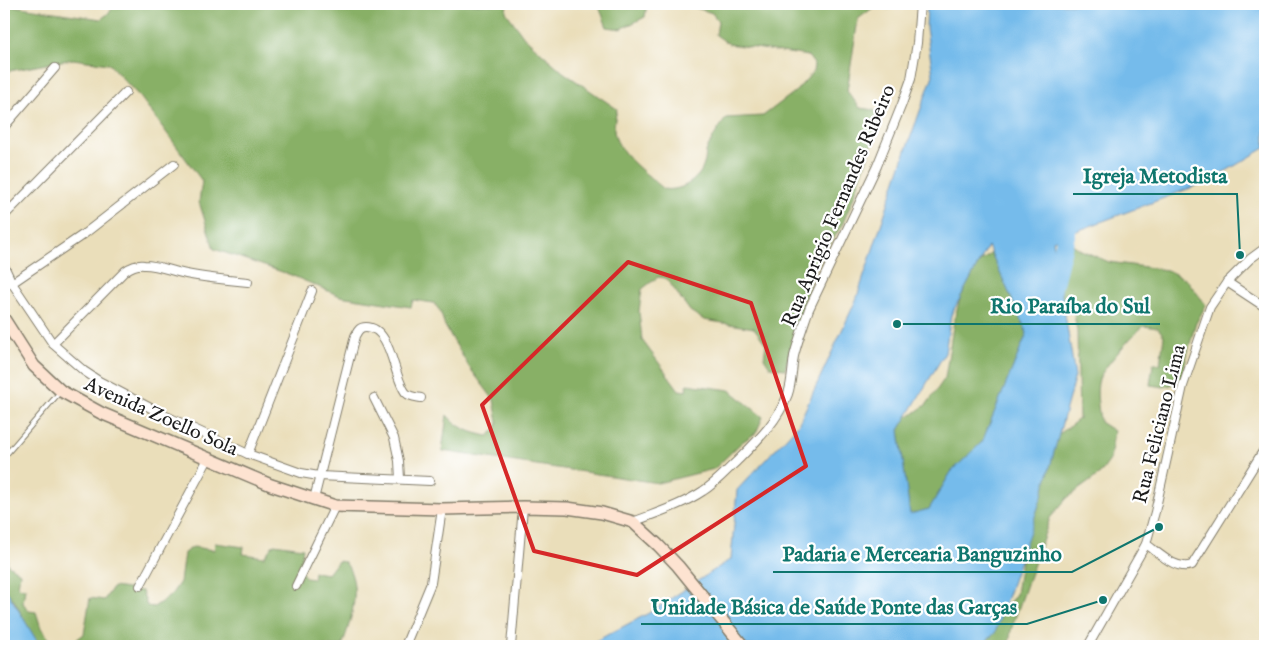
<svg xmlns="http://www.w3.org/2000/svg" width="1269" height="650" font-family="'IM FELL English',serif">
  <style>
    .forest { fill: #88b066; stroke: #526641 }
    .water { fill: #74bbeb; stroke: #486c84; fill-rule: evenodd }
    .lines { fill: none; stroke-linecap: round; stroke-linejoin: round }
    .river { stroke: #74bbeb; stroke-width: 18 }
    .service-casing { stroke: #837d6b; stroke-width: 6 }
    .minor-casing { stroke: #837d6b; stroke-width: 10 }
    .secondary-casing { stroke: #837d6b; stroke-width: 14 }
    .service { stroke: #fff; stroke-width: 4 }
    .minor { stroke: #fff; stroke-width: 8 }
    .secondary { stroke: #fde3d1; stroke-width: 11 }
    .marked { fill: none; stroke: #d62828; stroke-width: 4; stroke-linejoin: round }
    .labels { text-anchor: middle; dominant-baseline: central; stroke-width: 4.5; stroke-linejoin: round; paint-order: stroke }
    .street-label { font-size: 20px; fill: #1c1c1c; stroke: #fff }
    .leader { fill: none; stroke: #0f766e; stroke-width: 2 }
    .callout-dot { fill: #0f766e; stroke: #fff; stroke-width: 2 }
    .callout-label { font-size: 21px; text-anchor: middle; font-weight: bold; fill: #0f766e; stroke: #fff; stroke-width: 4.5; stroke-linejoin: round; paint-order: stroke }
  </style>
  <rect width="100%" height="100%" fill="#fff"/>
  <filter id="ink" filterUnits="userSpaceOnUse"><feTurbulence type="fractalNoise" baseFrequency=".02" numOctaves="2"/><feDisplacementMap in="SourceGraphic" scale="10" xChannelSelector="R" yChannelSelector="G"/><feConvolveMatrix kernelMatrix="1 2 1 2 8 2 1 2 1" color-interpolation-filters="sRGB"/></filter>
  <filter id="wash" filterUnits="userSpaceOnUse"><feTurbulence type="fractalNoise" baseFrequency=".0096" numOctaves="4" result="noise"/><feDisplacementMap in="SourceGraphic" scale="20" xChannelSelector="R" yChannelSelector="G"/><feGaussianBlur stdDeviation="1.12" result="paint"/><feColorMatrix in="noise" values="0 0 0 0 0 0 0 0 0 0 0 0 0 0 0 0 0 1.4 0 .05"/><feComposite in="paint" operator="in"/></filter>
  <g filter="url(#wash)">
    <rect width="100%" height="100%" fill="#eadeba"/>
    <g class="forest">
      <path d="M115,4H507L506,12L524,37L563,72L617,109C616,115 614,122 614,129C614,151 648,175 664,189C680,192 700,180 704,164C706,160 705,156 706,152C709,142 720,127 726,118L763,116L796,91L813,72L814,64L808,56L729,44L716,35L718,21L712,13L684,4H890L889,9L874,7L858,19L847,91L860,108L874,110L880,118L879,125L853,199L843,223L812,275L785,369L770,367L764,358L766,344L754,328L704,320L690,311L666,278L658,277L642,289L639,311L642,340L679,390L686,391L687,384L730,390L763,417L756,433L742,442L714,469L658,483L442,451L447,415C457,428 472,433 488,436L496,429L498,422L494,400L469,367L445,326L440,311L434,303L413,300L411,307L340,296L291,275L214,249L199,202L202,181L141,98L109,64L73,59L4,72V7L14,6L101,19L109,13Z"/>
      <polygon points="598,4 647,4 645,17 621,29 607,27"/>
      <path d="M1061,240L1068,241L1081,250L1109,262L1167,270L1187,280L1206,305L1195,325L1180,382L1164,387L1150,385L1153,364H1160L1164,336L1158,328L1144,326C1134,333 1103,368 1099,379C1095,393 1099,409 1100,422L1114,431L1110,460L1100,474L1067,498L1050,518L1011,630L1009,644L1011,646H975L1016,594L1028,515L1046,444L1079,419L1077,331L1073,308L1066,307C1051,286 1057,263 1061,240Z"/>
      <polygon points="993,252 1024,293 1032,390 914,542 888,420 896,414 910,416 927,404 945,378 954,320 968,271"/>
      <path d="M215,543L244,547L243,554L264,557L274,544L303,548L300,570L306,578L313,579L314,572L328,574L338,561L345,562C363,586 351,620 342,646H303V644L296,643L292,646H37L15,602L4,588V549H8L7,564L20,573L18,587L25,588L23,603L29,611L36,612L41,628L53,644L68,646L84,634L90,598L104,600L113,587L142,591L147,606L154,607L171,595L180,582L184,553L193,547L214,550Z"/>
    </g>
    <g class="water">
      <path d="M927,4H1265V148L1209,181L1053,240L1075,376L1042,496L995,633L981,646H586L649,613L731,559L737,490L798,425L856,300L907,147L933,75L926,28ZM988,246L1027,333L982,442L951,472L929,509L910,514L899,430L945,353L951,315Z"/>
      <polygon points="4,588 7,591 40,646 4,646"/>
    </g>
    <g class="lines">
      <polyline class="river" points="1052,291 1072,212"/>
    </g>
  </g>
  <g filter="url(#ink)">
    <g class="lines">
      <defs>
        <polyline id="service" points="4,457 59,393"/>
        <g id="minor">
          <polyline points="4,127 55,68"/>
          <polyline points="4,216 126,92"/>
          <polyline points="4,266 12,283 53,344 84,371 99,381 164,415 248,454 301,473 319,476 430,481"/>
          <polyline points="1227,282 1265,307"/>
          <polyline points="12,283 84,234 174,164"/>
          <path d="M53,344L125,271C131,267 137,264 144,265C158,265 172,271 186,274C206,278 227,280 248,282"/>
          <polyline points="374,398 394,438 399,461 400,479"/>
          <polyline points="248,454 312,291"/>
          <path d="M314,499L355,336C358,330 360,327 366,327C392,327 393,378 406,393C410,397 415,397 421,398"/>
          <path d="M633,522C656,513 682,505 703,491C716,483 726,471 737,461C757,441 778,421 788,394C792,382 792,369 794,356C798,340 804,324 809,309L877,166L902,104L911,79L917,43L920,4"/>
          <path d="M1146,544C1159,553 1176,571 1192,565L1265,448"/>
          <polyline points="140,586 208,459"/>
          <polyline points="296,586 335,506"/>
          <polyline points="405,646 431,583 442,509"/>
          <polyline points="511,646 523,507"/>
          <polyline points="1088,646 1146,544 1155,512 1183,386 1210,307 1227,282 1250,259 1265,248"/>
        </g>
        <polyline id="secondary" points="4,319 34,366 61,391 101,413 271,485 335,506 442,509 523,507 567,508 602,513 633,522 658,545 678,566 743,646"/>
      </defs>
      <use href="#service" class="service-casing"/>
      <use href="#minor" class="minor-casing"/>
      <use href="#secondary" class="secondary-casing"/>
      <use href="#service" class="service"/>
      <use href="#minor" class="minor"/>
      <use href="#secondary" class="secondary"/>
    </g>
  </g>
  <path class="marked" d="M628,262L751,303L806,466L637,575L534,551L482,405Z"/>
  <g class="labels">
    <g class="street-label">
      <text transform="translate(839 206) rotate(-67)">Rua Aprigio Fernandes Ribeiro</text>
      <text transform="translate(161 417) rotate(24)">Avenida Zoello Sola</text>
      <text transform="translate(1160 424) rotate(-76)">Rua Feliciano Lima</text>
    </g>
  </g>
  <path class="leader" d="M1240 255L1237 194H1073M897 324L980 324H1160M1159 527L1072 572H773M1103 600L1027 624H641"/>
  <g class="callout-dot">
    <circle cx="1240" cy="255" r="5"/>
    <circle cx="897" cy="324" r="5"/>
    <circle cx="1159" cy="527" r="5"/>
    <circle cx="1103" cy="600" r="5"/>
  </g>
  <g class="callout-label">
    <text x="1155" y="183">Igreja Metodista</text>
    <text x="1070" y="313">Rio Paraíba do Sul</text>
    <text x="922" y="561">Padaria e Mercearia Banguzinho</text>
    <text x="834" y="614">Unidade Básica de Saúde Ponte das Garças</text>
  </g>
  <rect width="1269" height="650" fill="none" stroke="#fff" stroke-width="20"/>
</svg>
